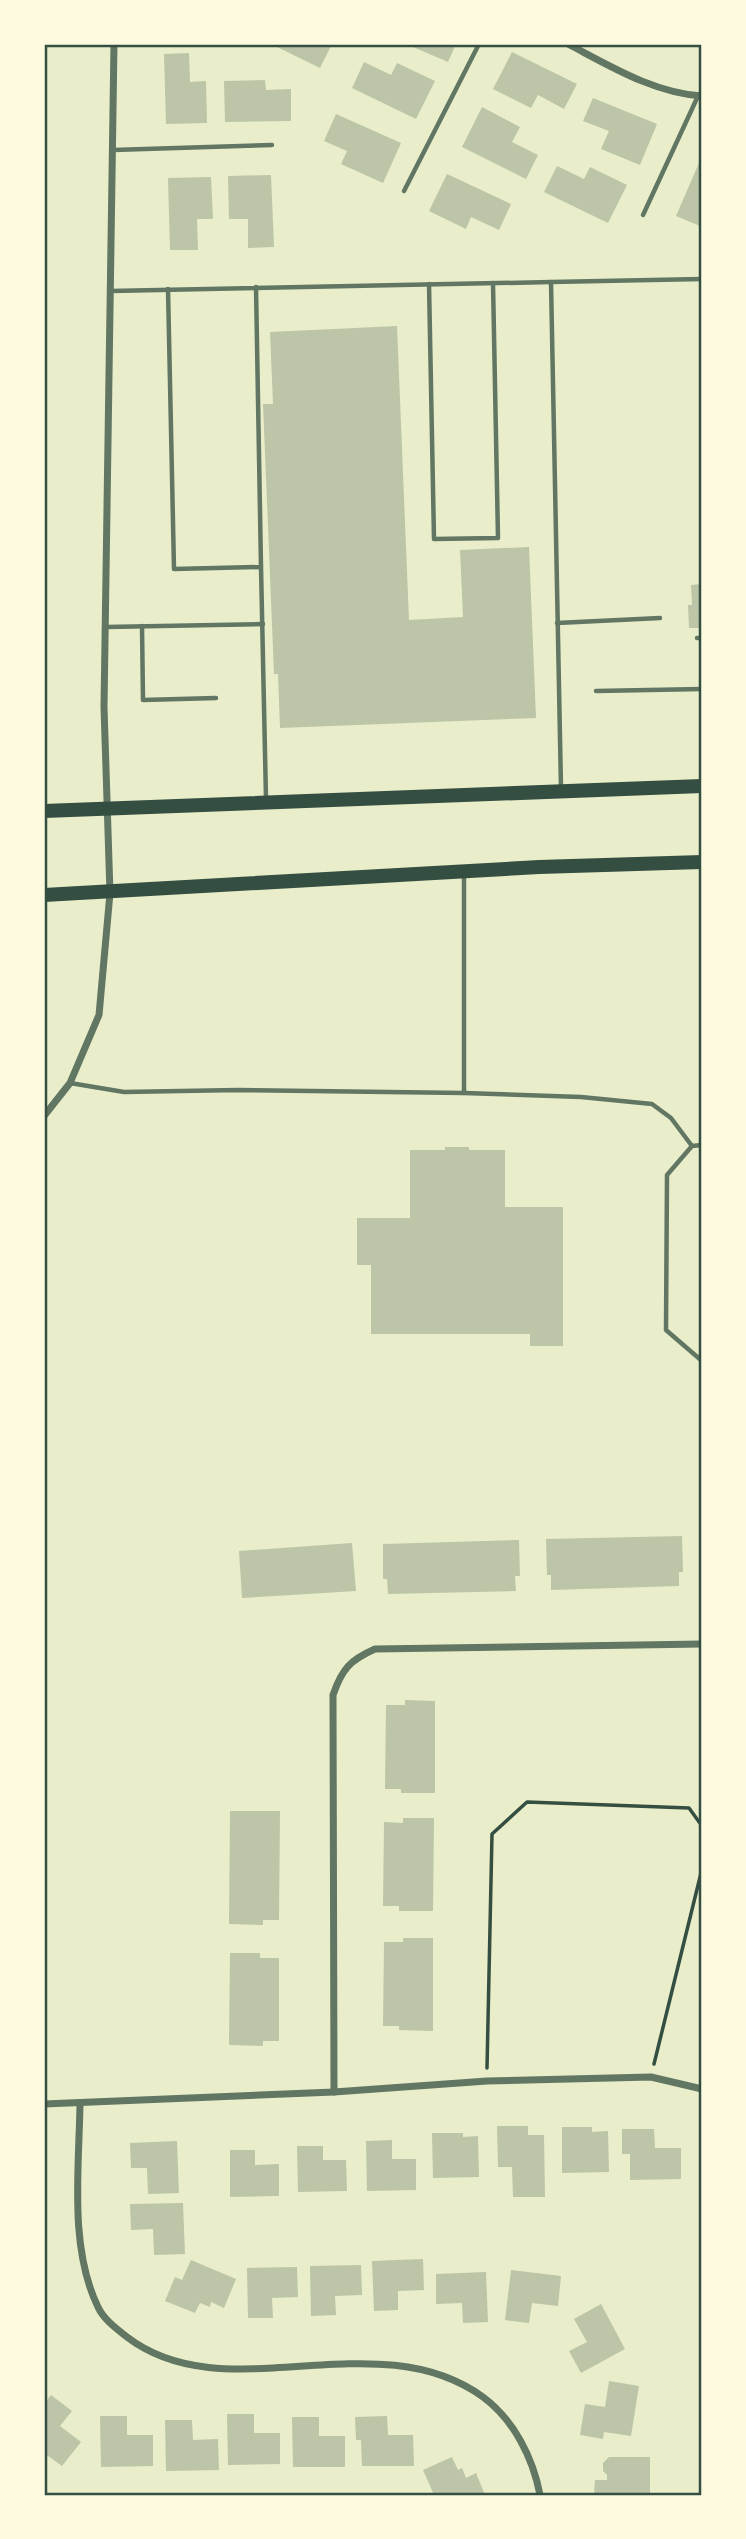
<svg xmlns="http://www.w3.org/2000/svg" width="746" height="2539" font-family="'Varela Round',sans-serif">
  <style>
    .building { fill: #bcc5a7 }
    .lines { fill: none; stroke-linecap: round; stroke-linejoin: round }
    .path { stroke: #344e41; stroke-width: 3.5 }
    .service { stroke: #617663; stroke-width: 4.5 }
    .minor { stroke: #617663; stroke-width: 7 }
    .primary { stroke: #344e41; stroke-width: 14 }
    .neatline { fill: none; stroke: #344e41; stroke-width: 2.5 }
  </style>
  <rect width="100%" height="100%" fill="#e9edc9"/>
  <g class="building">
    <polygon points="271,44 332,44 320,68"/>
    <polygon points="406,44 456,44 448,62"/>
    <polygon points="512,52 577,84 564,109 538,95 531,108 493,89"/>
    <polygon points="189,53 190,82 206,81 207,123 166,124 164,54"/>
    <polygon points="364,62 391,75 397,63 435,81 416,119 352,88"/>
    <polygon points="265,80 266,90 291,89 291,121 225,122 224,81"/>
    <polygon points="593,98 657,124 640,165 601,149 609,131 583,121"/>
    <polygon points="482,107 520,127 512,142 538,155 526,179 462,147"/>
    <polygon points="336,114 401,143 383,183 341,164 347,151 324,141"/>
    <polygon points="702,156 702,220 700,226 676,216"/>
    <polygon points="557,166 584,179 590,167 627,185 608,223 544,192"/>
    <polygon points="447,174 511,204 499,230 471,217 466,229 429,211"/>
    <polygon points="271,175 274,247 248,248 248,219 229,219 228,176"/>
    <polygon points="211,177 213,219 197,219 198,250 170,250 168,178"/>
    <polygon points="397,326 409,620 463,617 460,550 529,547 536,718 280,728 278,674 274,674 263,404 273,404 270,332"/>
    <polygon points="702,584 702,628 689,628 688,605 692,605 691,585"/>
    <polygon points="445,1147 469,1147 469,1150 505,1150 505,1207 563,1207 563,1346 530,1346 530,1334 371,1334 371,1265 357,1265 357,1218 410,1218 410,1150 445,1150"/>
    <polygon points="682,1536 683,1572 679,1572 679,1586 551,1590 551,1575 547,1575 546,1539"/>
    <polygon points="519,1540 520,1576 515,1576 516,1591 388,1594 387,1579 383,1579 383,1544"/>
    <polygon points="352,1543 356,1591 242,1598 239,1551"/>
    <polygon points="405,1700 435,1701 435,1793 401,1793 401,1789 385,1789 386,1705 405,1705"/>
    <polygon points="230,1811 280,1811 279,1920 263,1920 263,1925 229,1924"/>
    <polygon points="403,1818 434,1818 433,1911 399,1911 399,1906 383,1906 384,1822 403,1823"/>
    <polygon points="403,1938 433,1938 433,2031 399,2030 399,2026 383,2026 384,1942 403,1942"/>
    <polygon points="230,1953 260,1953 260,1958 279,1958 279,2041 263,2041 263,2046 229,2045"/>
    <polygon points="497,2126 528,2126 528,2135 544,2135 545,2197 513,2197 512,2167 498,2167"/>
    <polygon points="562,2127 592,2127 592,2132 608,2131 609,2172 562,2173"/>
    <polygon points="622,2129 654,2129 655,2148 681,2148 681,2179 630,2180 630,2154 622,2154"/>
    <polygon points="432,2133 463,2133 463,2137 478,2136 479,2177 433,2178"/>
    <polygon points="392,2140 392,2159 416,2159 416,2190 367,2191 366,2141"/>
    <polygon points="177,2141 179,2193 148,2194 147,2168 131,2168 130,2143"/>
    <polygon points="297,2146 323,2146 323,2160 346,2160 347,2191 298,2192"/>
    <polygon points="230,2150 255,2150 255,2165 279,2164 279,2196 230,2197"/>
    <polygon points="183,2203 185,2254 154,2255 153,2229 131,2230 130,2204"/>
    <polygon points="423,2259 424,2290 398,2291 398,2310 374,2311 372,2261"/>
    <polygon points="191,2260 236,2279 224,2308 211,2302 210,2307 200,2303 195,2313 165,2301 175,2277 182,2280"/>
    <polygon points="361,2265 362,2295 335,2296 336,2315 311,2316 310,2266"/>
    <polygon points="297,2267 298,2297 272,2298 273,2318 248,2318 247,2268"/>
    <polygon points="511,2270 561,2276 558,2306 532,2303 529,2323 505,2320"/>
    <polygon points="486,2272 488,2322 463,2323 462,2303 436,2304 436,2274"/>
    <polygon points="601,2304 625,2349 581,2373 569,2351 587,2342 574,2319"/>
    <polygon points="609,2381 639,2386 631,2436 604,2432 603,2439 580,2435 585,2404 605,2407"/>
    <polygon points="51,2395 72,2411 60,2426 81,2442 62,2466 44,2453 44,2404"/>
    <polygon points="227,2414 254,2414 254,2433 280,2433 280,2464 228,2465"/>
    <polygon points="100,2416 127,2416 127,2435 153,2435 153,2466 101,2467"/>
    <polygon points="387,2416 388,2435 413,2435 414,2466 362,2466 361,2440 356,2440 355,2417"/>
    <polygon points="292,2417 319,2417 319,2436 345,2436 345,2467 293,2467"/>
    <polygon points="165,2420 192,2420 193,2440 218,2439 219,2470 166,2471"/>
    <polygon points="452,2457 458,2470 462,2468 466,2478 476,2473 485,2495 434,2495 423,2470"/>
    <polygon points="609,2457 650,2457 650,2495 594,2495 595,2480 607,2480 607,2475 603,2471 603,2463"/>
  </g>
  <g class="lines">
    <g class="path">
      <polyline points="654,2064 702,1869"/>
      <polyline points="487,2068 492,1834 527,1802 689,1808 702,1826"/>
    </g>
    <g class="service">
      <polyline points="113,150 272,145"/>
      <polyline points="404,191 479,44"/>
      <polyline points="643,215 698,96"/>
      <polyline points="429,284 434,539 498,538 493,283"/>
      <polyline points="168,289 174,569 261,567 256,287"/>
      <polyline points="111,291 551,282"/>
      <polyline points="261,567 266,799"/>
      <polyline points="557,623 660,618"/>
      <polyline points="142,626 143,700 216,698"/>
      <polyline points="106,627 263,624"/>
      <polyline points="697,638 702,638"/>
      <polyline points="596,691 702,689"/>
      <polyline points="561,788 551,282 702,279"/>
      <polyline points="70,1083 124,1092 238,1090 464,1093 464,873"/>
      <polyline points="464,1093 581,1097 652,1104 671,1118 692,1146"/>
      <polyline points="702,1145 692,1146 667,1175 666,1330 702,1361"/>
    </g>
    <g class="minor">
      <path d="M568,44C610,66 654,93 702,96"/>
      <polyline points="44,1116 70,1083 99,1015 110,893 104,707 114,44"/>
      <path d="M334,2092L333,1695C342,1669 350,1660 375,1649L702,1644"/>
      <polyline points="44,2104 334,2092 487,2081 651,2077 702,2089"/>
      <path d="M80,2104C79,2169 69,2248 98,2307C104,2320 117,2329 127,2337C226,2413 375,2319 483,2397C514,2420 533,2458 540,2495"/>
    </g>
    <g class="primary">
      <polyline points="44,811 702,786"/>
      <polyline points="44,895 539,867 702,862"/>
    </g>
  </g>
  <rect width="746" height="2539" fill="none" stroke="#fefae0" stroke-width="91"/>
  <rect x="46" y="46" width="654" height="2448" class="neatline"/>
</svg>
